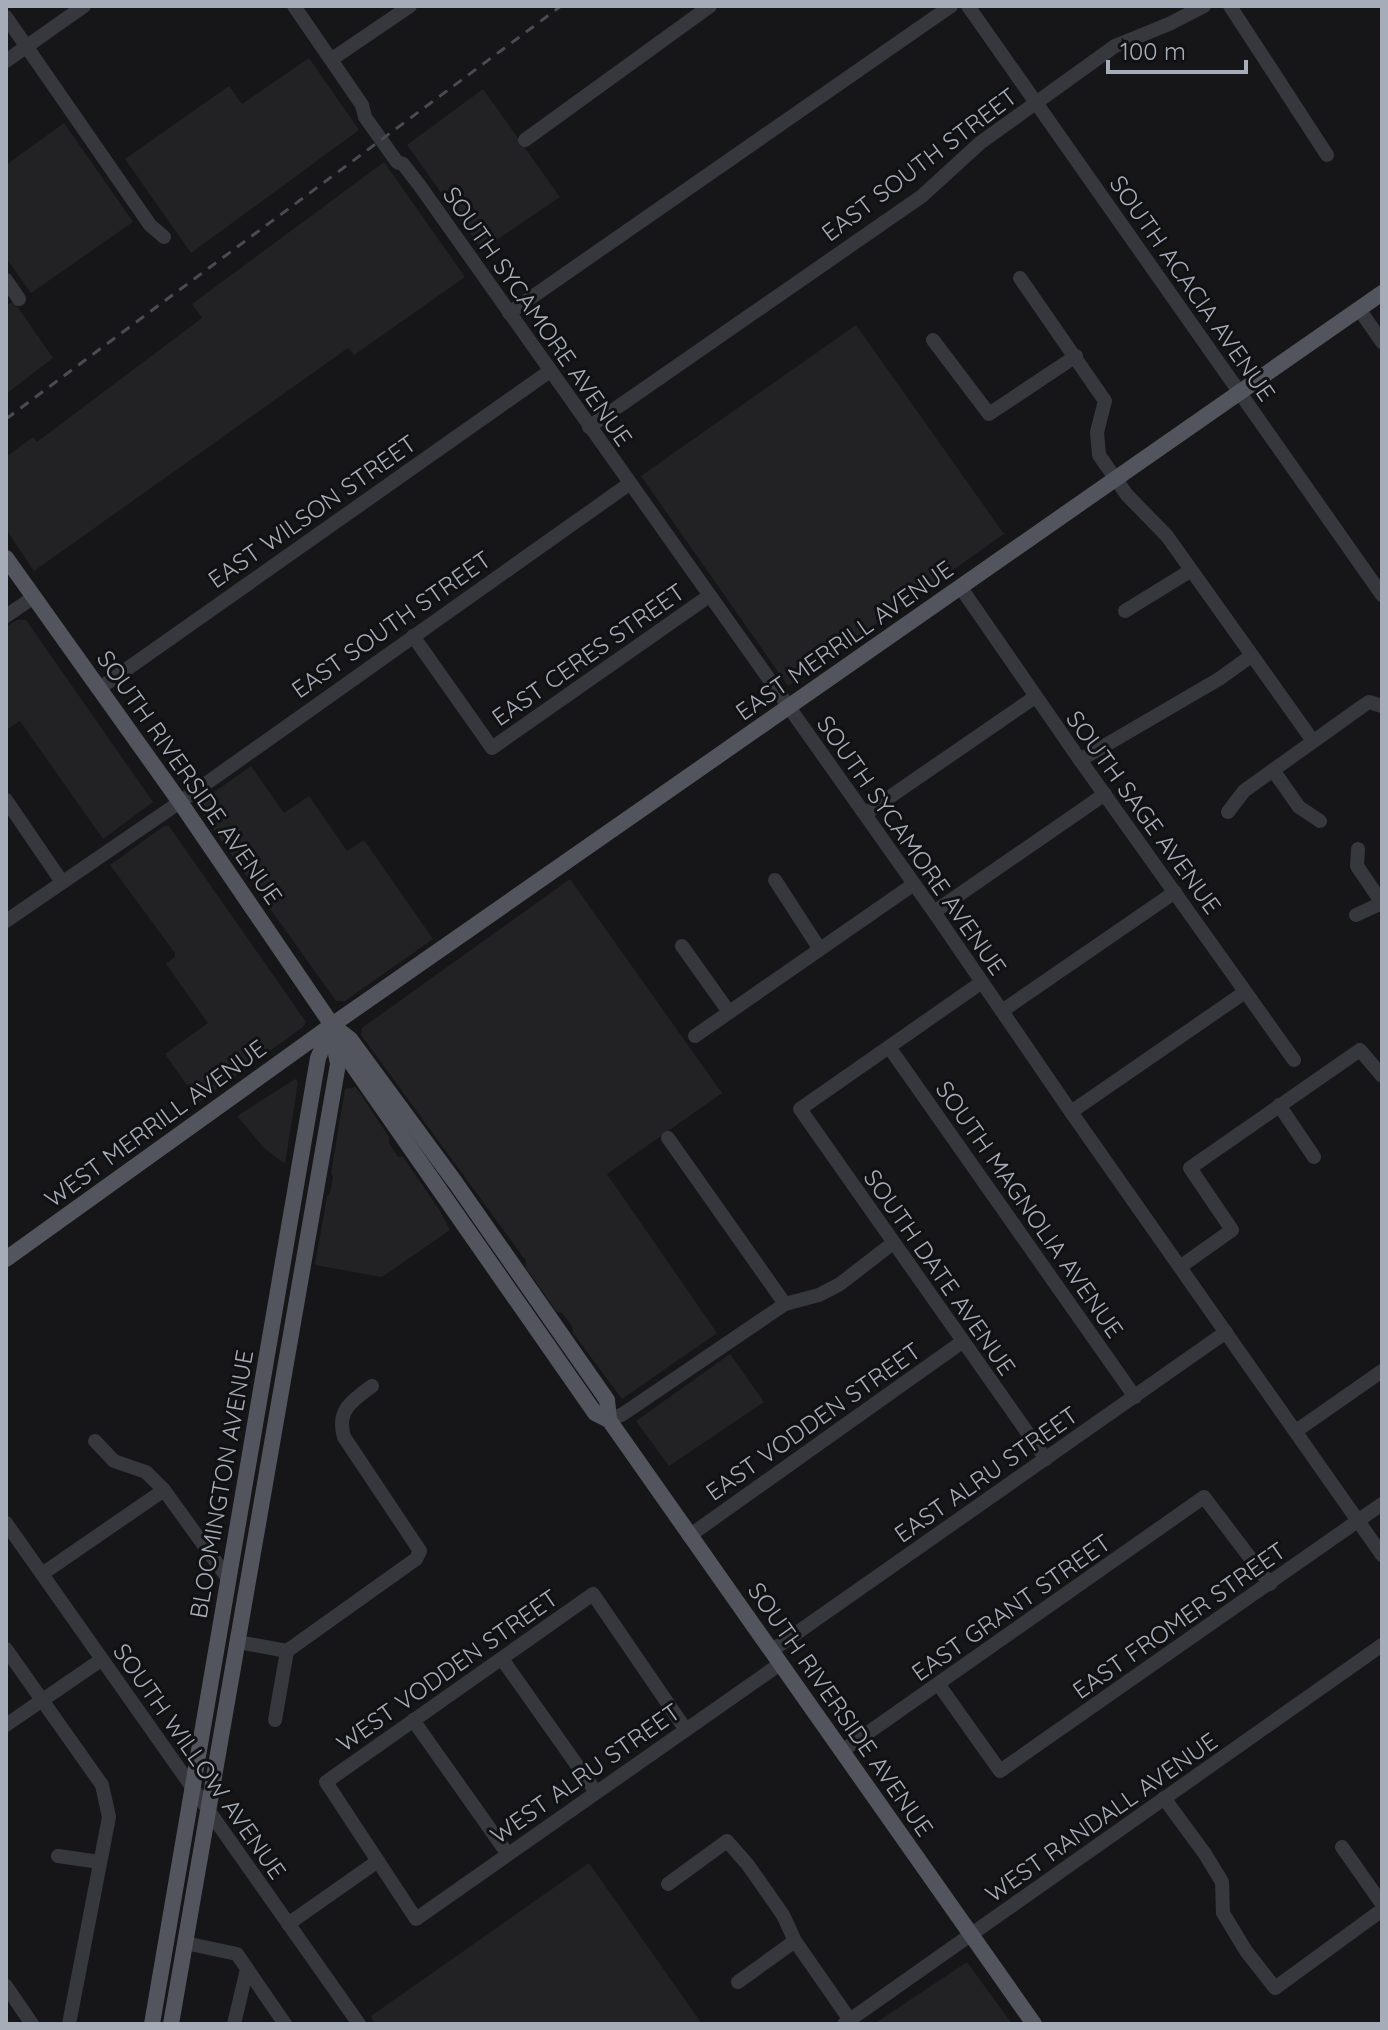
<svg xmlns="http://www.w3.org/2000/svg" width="1388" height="2030" font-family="Quicksand,sans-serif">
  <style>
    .built { fill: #222225 }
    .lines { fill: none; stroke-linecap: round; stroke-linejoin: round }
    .minor { stroke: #36383d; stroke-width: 14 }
    .major { stroke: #52555d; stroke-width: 16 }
    .rail { stroke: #494c53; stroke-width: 3; stroke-dasharray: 10 8; stroke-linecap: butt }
    .labels { text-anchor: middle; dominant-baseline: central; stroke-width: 6; stroke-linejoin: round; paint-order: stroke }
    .street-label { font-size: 24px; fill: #a6adb9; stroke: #111113 }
  </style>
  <rect width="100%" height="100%" fill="#161618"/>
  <g class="built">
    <polygon points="309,58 359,130 191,253 125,159 229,86 242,104"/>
    <polygon points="483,89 560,197 482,250 407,145"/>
    <polygon points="64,123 133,222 31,293 6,258 6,165"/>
    <polygon points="384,162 465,277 354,355 348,348 34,571 6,529 6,457 33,437 37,442 202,318 192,304"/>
    <polygon points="14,302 53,358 6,394 6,305"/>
    <polygon points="856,325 1004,534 788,686 641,476"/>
    <polygon points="17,620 26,620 153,802 103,839 20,721 6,730 6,627"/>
    <polygon points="251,766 284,813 309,796 347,851 364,840 433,939 345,1001 336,1001 196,805"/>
    <polygon points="164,826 169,826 306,1022 303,1027 199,1102 165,1054 208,1023 166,964 175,957 175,953 110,865"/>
    <polygon points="570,879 722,1093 607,1174 717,1333 622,1399 573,1333 572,1326 562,1313 557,1312 526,1268 526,1261 361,1035 362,1028"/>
    <polygon points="295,1079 298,1082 285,1164 264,1148 237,1116"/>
    <polygon points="356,1087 389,1137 389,1143 398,1157 403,1157 439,1209 450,1230 382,1277 315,1265 327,1196 330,1193 333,1177 331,1173 345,1089"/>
    <polygon points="730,1354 764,1402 669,1466 636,1421"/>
    <polygon points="589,1863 702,2024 375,2024 371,2016"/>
    <polygon points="967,1962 1012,2024 874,2024"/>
  </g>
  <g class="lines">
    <g class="minor">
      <polyline points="294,6 362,105 365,117 397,162 403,164 420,186 934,912 1071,1112 1382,1555"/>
      <polyline points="968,6 1382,595"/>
      <polyline points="1230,6 1327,155"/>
      <polyline points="6,17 150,225 164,237"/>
      <polyline points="332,59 410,6"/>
      <polyline points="6,61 84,6"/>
      <polyline points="525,140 710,6"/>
      <polyline points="1020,278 1105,401 1097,432 1099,455 1127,495 1167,536 1313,741"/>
      <polyline points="6,280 19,299"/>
      <polyline points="1359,309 1382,342"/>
      <polyline points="509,313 951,6"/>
      <polyline points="933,340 989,414 1076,356"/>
      <polyline points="589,427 922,196 980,143 1115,46 1169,24 1204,6"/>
      <polyline points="961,588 1080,760 1294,1060"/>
      <polyline points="1125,611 1190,571"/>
      <polyline points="6,616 34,597"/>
      <polyline points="413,636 492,748 709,596"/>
      <polyline points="100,688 550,371"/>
      <polyline points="1080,760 1219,679 1251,656"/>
      <polyline points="1273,770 1299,807 1320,821"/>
      <polyline points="6,800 62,882"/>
      <polyline points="1228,812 1244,791 1360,708 1369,702 1382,706"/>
      <polyline points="865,814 1035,697"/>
      <polyline points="1358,849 1357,866 1382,903"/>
      <polyline points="775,880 819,948"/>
      <polyline points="934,912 1105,794"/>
      <polyline points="1356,915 1382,903"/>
      <polyline points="6,921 180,802 629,484"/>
      <polyline points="682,946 729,1012"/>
      <polyline points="982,982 800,1109 1046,1459"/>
      <polyline points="1002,1011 1175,892"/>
      <polyline points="695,1036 914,884"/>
      <polyline points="889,1047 1135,1397"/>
      <polyline points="1279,1105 1314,1157"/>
      <polyline points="1071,1112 1245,992"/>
      <polyline points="668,1138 785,1304"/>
      <polyline points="1180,1267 1232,1230 1190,1168 1360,1050 1382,1076"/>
      <polyline points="609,1420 623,1414 785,1304 819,1295 840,1284 893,1243"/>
      <polyline points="1296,1431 1382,1371"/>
      <polyline points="95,1441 114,1461 146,1472 164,1490 229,1580"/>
      <polyline points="6,1523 359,2024"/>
      <polyline points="689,1536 962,1342"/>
      <polyline points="42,1574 164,1490"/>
      <polyline points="238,1642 287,1651"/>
      <polyline points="6,1649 102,1785 109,1817 69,2024"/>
      <polyline points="771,1651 1226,1332"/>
      <polyline points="502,1659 596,1792"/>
      <polyline points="939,1685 1000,1771 1382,1504"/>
      <path d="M275,1720L287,1651L416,1559L420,1551L344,1437C336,1410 353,1400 372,1386"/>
      <polyline points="413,1720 507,1853"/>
      <polyline points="6,1725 101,1660"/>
      <polyline points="686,1730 593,1594 326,1782 416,1919 780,1664"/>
      <polyline points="842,1751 1204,1497 1270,1584"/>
      <polyline points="1164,1798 1205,1854 1222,1882 1223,1913 1246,1951 1275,1988 1382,1910"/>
      <polyline points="1342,1847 1382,1904"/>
      <polyline points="58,1856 100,1862"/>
      <polyline points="668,1884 727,1841 748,1865 783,1915 795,1941 850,2020"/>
      <polyline points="288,1924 378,1861"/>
      <polyline points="185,1943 237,1954 285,2024"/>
      <polyline points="738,1982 795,1941"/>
      <polyline points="6,1986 32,2024"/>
      <polyline points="234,2024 247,1969"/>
      <polyline points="844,2024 1382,1645"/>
    </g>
    <g class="major">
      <polyline points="6,558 180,802 332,1025 340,1047 595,1413 609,1420 1034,2024"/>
      <polyline points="332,1025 350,1039 455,1182 607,1400 609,1420"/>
      <polyline points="6,1259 332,1025 1382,293"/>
      <polyline points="152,2024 318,1058 331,1027"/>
      <polyline points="171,2024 338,1064 334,1043"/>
    </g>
    <polyline class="rail" points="6,419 561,6"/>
  </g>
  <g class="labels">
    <g class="street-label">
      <text transform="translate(919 164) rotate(-37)">EAST SOUTH STREET</text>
      <text transform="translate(1193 288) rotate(55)">SOUTH ACACIA AVENUE</text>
      <text transform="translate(538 316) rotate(55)">SOUTH SYCAMORE AVENUE</text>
      <text transform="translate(312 511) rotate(-35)">EAST WILSON STREET</text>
      <text transform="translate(391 624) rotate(-35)">EAST SOUTH STREET</text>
      <text transform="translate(844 640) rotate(-35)">EAST MERRILL AVENUE</text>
      <text transform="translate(588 654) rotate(-35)">EAST CERES STREET</text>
      <text transform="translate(190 777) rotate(55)">SOUTH RIVERSIDE AVENUE</text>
      <text transform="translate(1144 812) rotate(54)">SOUTH SAGE AVENUE</text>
      <text transform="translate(912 845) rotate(55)">SOUTH SYCAMORE AVENUE</text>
      <text transform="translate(155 1123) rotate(-36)">WEST MERRILL AVENUE</text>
      <text transform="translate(1030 1209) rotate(55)">SOUTH MAGNOLIA AVENUE</text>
      <text transform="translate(940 1272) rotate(55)">SOUTH DATE AVENUE</text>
      <text transform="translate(813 1421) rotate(-35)">EAST VODDEN STREET</text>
      <text transform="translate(986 1474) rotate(-35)">EAST ALRU STREET</text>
      <text transform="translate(221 1484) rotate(-80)">BLOOMINGTON AVENUE</text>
      <text transform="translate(1011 1607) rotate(-35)">EAST GRANT STREET</text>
      <text transform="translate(1179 1620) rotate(-35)">EAST FROMER STREET</text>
      <text transform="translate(447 1670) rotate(-35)">WEST VODDEN STREET</text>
      <text transform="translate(841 1709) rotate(55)">SOUTH RIVERSIDE AVENUE</text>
      <text transform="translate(200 1761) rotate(55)">SOUTH WILLOW AVENUE</text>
      <text transform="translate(585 1773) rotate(-35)">WEST ALRU STREET</text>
      <text transform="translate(1101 1817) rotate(-35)">WEST RANDALL AVENUE</text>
    </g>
  </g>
  <rect width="1388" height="2030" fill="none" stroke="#a6adb9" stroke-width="16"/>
  <path d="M1108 60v12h138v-12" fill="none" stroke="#a6adb9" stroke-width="4"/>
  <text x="1120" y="60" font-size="24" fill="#a6adb9" stroke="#111113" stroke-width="6" paint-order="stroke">100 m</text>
</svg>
